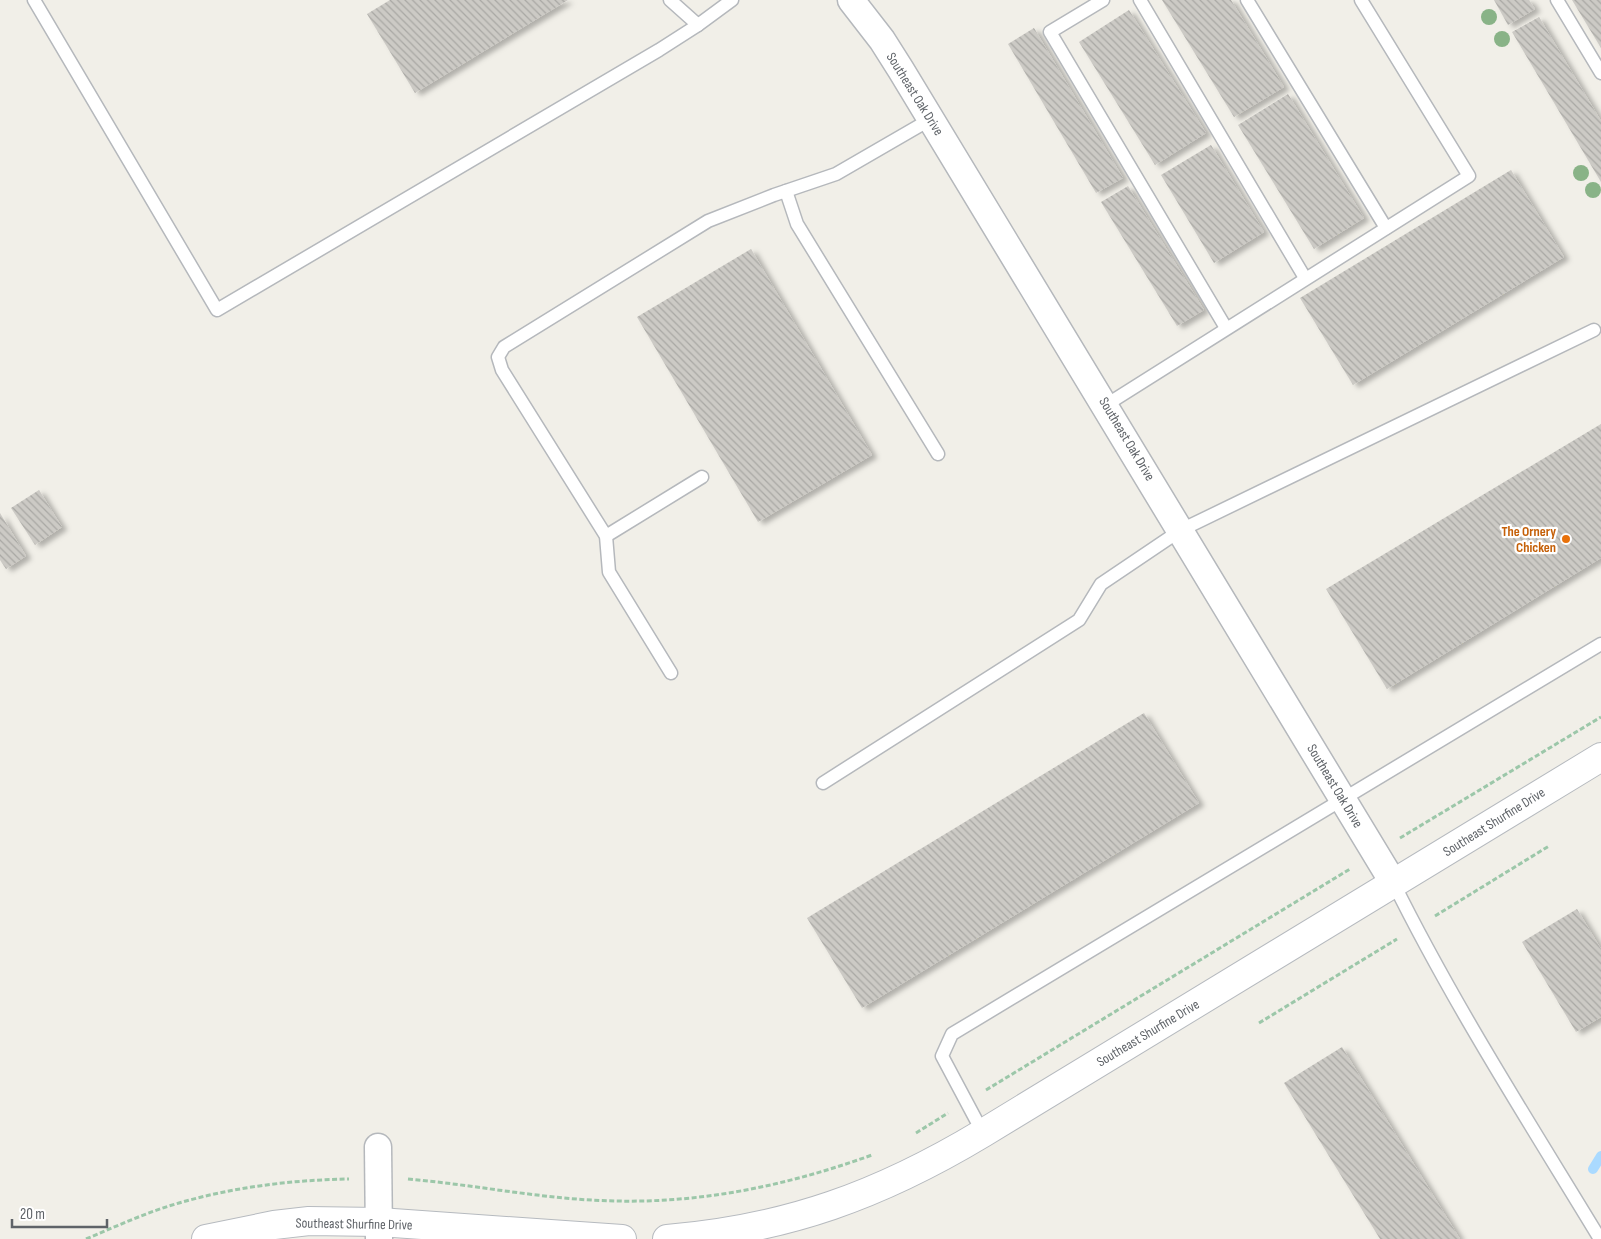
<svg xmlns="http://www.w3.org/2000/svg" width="1601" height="1239" font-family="'Sofia Sans Condensed',sans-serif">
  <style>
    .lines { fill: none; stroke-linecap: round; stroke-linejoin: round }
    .stream { stroke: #aadaff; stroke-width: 10 }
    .building { fill: url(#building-back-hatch); filter: url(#shadow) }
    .lane-casing { stroke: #b5b8bc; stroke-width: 15 }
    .street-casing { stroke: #b5b8bc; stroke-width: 29 }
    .secondary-casing { stroke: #b6babf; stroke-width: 30 }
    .path { stroke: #9cc7a9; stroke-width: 3; stroke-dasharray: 5 2.5; stroke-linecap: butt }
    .lane { stroke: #fff; stroke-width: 12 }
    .street { stroke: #fff; stroke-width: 26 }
    .secondary { stroke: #fff; stroke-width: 28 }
    .tree { fill: #89b387 }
    .food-dot { fill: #e8710a; stroke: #fff; stroke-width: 2 }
    .labels { text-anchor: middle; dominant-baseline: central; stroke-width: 4.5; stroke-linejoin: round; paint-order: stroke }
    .street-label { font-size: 14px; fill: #5f6368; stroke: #fff }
    .food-label { font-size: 14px; font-weight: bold; fill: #c56008; stroke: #fff; text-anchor: end }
  </style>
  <defs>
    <pattern id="building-back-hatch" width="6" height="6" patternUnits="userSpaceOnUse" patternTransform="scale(1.25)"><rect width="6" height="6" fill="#cccac5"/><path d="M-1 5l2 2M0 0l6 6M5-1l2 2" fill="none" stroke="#a9a8a4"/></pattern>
    <filter id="shadow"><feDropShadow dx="5.5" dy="3" stdDeviation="2.5" flood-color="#0004"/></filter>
  </defs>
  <rect width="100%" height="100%" fill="#f1efe8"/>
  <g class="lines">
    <polyline class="stream" points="1593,1169 1601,1156"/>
  </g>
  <g class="building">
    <polygon points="390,0 568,0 415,93 367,14"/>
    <polygon points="1162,0 1231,0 1284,87 1234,117"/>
    <polygon points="1494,0 1529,0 1535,9 1508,25"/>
    <polygon points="1572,0 1601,0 1601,48"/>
    <polygon points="1129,10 1206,133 1155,165 1079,42"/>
    <polygon points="1539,17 1601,121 1601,182 1512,32"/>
    <polygon points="1034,28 1123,178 1096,193 1008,44"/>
    <polygon points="1288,94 1364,218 1314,249 1238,125"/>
    <polygon points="1211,145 1264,232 1214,263 1161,175"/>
    <polygon points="1511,170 1564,257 1353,385 1300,298"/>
    <polygon points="1128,186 1204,310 1177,326 1101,202"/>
    <polygon points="751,249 872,455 758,522 637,317"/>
    <polygon points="1601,424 1601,558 1387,689 1326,589"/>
    <polygon points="39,490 62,527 35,545 11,508"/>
    <polygon points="0,513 26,556 6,569 0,560"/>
    <polygon points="1144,713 1199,803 862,1008 807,918"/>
    <polygon points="1577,909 1601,949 1601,1017 1576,1032 1522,942"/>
    <polygon points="1342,1047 1460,1239 1380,1239 1284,1083"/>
  </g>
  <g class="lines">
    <defs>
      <g id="lane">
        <polyline points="34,0 217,310 659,50 698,25"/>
        <polyline points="670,0 698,25 732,0"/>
        <polyline points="1103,0 1050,32 1226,328"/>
        <polyline points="1140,0 1305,278"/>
        <polyline points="1247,0 1386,228"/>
        <polyline points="1557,0 1601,73"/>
        <polyline points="786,191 797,224 938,454"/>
        <polyline points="1106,405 1469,176 1361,0"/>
        <polyline points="606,536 702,477"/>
        <polyline points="671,673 609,572 606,536 502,370 498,357 504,347 708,221 774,195 836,174 931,119"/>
        <polyline points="823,783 1079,620 1101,584 1181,530 1594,330"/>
        <path d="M1394,884C1455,1007 1529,1122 1600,1239"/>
        <polyline points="983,1133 942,1056 952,1034 1601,644"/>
      </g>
      <g id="street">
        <polyline points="851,0 882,40 901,70 1394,884"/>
        <polyline points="378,1147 379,1239"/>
      </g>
      <g id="secondary">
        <polyline points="206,1239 274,1225 309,1221 379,1222 622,1239"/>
        <path d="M667,1239C787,1229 880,1195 983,1133L1601,757"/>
      </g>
    </defs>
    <use href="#lane" class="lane-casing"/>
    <use href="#street" class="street-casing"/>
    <use href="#secondary" class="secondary-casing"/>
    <g class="path">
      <polyline points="1400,838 1601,717"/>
      <polyline points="1435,916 1549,846"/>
      <polyline points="1259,1023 1397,939"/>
      <polyline points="986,1090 1350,869"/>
      <polyline points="916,1133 948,1113"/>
      <path d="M408,1179C477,1185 547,1200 616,1201C704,1203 789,1185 872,1155"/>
      <path d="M86,1239C117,1226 147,1212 179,1203C234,1187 292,1180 349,1179"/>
    </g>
    <use href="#lane" class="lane"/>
    <use href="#street" class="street"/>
    <use href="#secondary" class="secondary"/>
  </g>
  <g class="tree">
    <circle cx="1489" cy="17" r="8"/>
    <circle cx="1502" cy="39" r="8"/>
    <circle cx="1581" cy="173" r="8"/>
    <circle cx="1593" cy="190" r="8"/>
  </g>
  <circle class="food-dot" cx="1566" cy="539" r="5"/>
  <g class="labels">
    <g class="street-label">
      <text transform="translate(915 94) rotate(58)">Southeast Oak Drive</text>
      <text transform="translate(1127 439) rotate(59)">Southeast Oak Drive</text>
      <text transform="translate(1335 786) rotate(59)">Southeast Oak Drive</text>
      <text transform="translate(1494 822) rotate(-32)">Southeast Shurfine Drive</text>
      <text transform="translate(1148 1033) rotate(-31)">Southeast Shurfine Drive</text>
      <text transform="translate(354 1224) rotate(1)">Southeast Shurfine Drive</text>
    </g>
    <g class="food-label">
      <text x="1556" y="531">The Ornery<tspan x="1556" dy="16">Chicken</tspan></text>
    </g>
  </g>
  <path d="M12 1219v8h95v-8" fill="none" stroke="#5f6368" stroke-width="2.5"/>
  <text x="20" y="1219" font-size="15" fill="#5f6368" stroke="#ffffff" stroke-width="4" paint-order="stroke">20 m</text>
</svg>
